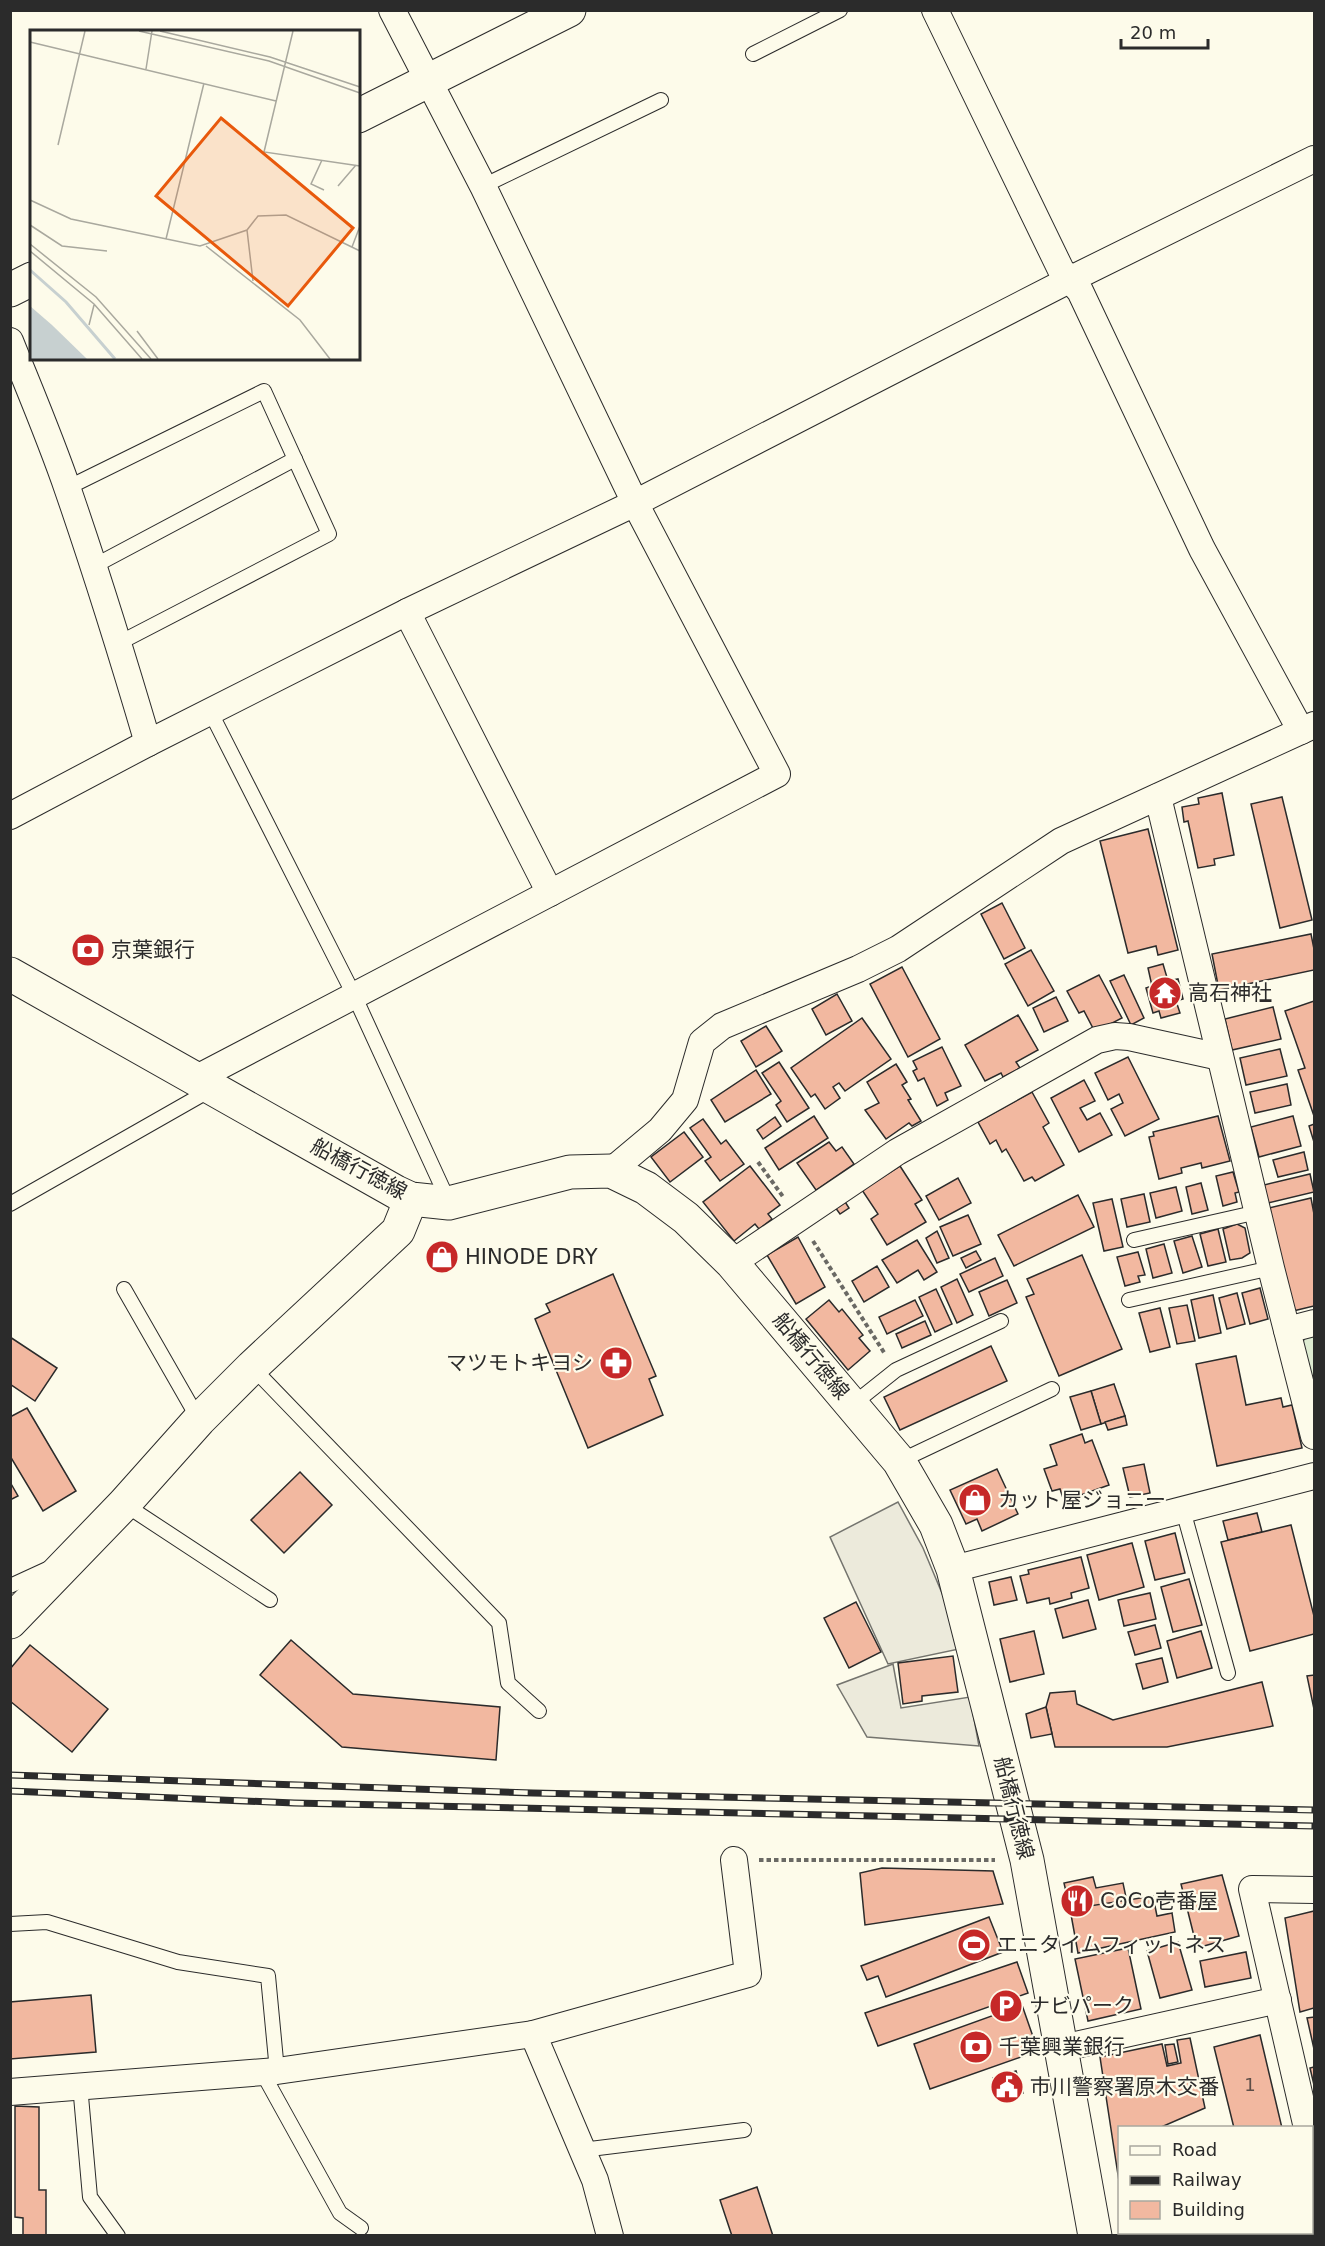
<svg xmlns="http://www.w3.org/2000/svg" width="1325" height="2246" font-family="'DejaVu Sans','Noto Sans JP',sans-serif">
  <style>
    .green { fill: #deebd1; stroke: #74746e; stroke-width: 1.5 }
    .parking { fill: #eceadb; stroke: #74746e; stroke-width: 1.5 }
    .building { fill: #f2b8a0; stroke: #2b2b2b; stroke-width: 1.5 }
    .lines { fill: none; stroke-linecap: round; stroke-linejoin: round }
    .service-casing { stroke: #2b2b2b; stroke-width: 16 }
    .minor-casing { stroke: #2b2b2b; stroke-width: 28 }
    .tertiary-casing { stroke: #2b2b2b; stroke-width: 35 }
    .secondary-casing { stroke: #2b2b2b; stroke-width: 35 }
    .path { stroke: #6a6964; stroke-width: 4; stroke-dasharray: 4.5 3; stroke-linecap: butt }
    .service { stroke: #fdfbea; stroke-width: 14 }
    .minor { stroke: #fdfbea; stroke-width: 26 }
    .tertiary { stroke: #fdfbea; stroke-width: 33 }
    .secondary { stroke: #fdfbea; stroke-width: 33 }
    .rail-casing { stroke: #2b2b2b; stroke-width: 7 }
    .rail { stroke: #fdfbea; stroke-width: 4.5; stroke-dasharray: 14; stroke-linecap: butt }
    .labels { text-anchor: middle; dominant-baseline: central; stroke-width: 4.5; stroke-linejoin: round; paint-order: stroke }
    .number-label { font-size: 18px; fill: #5d4e48 }
    .poi-label { font-size: 21px; fill: #2b2b2b; stroke: #fdfbea; text-anchor: start }
    .street-label { font-size: 21px; fill: #2b2b2b; stroke: #fdfbea }
    .inset-river { fill: none; stroke: #c7d0d0; stroke-width: 3 }
    .inset-road { fill: none; stroke: #a9a89e; stroke-width: 1.5 }
    .view { fill: #e8590c; fill-opacity: 0.15; stroke: #e8590c; stroke-width: 3 }
    .inset-edge { fill: none; stroke: #2b2b2b; stroke-width: 3 }
  </style>
  <rect width="100%" height="100%" fill="#fdfbea"/>
  <polygon class="green" points="1314,1336 1314,1410 1299,1348 1305,1338"/>
  <g class="parking">
    <polygon points="898,1502 923,1548 944,1598 959,1649 888,1664 830,1537"/>
    <polygon points="893,1664 901,1708 970,1697 979,1746 867,1737 837,1685"/>
    <polygon points="1249,2233 1249,2235 1180,2236 1179,2233"/>
  </g>
  <g class="building">
    <polygon points="1222,793 1234,855 1214,859 1215,865 1198,868 1188,821 1184,822 1182,807 1199,804 1198,798"/>
    <polygon points="1282,797 1312,920 1280,928 1251,804"/>
    <polygon points="1148,829 1178,950 1158,955 1156,946 1128,953 1100,841"/>
    <polygon points="1002,903 1025,948 1004,959 981,914"/>
    <polygon points="1311,934 1314,949 1314,970 1219,990 1212,954"/>
    <polygon points="1031,950 1054,991 1028,1006 1005,964"/>
    <polygon points="1163,964 1168,981 1178,979 1183,999 1176,1001 1180,1013 1161,1018 1159,1011 1153,1013 1146,988 1152,986 1148,968"/>
    <polygon points="902,967 940,1039 908,1057 870,984"/>
    <polygon points="1099,975 1122,1018 1095,1032 1084,1011 1079,1013 1067,991"/>
    <polygon points="1124,975 1144,1018 1131,1025 1110,981"/>
    <polygon points="837,994 852,1021 826,1035 812,1009"/>
    <polygon points="1056,997 1068,1021 1044,1032 1033,1008"/>
    <polygon points="1314,1001 1314,1116 1298,1070 1305,1068 1285,1011"/>
    <polygon points="1273,1007 1281,1039 1232,1050 1225,1019"/>
    <polygon points="1018,1015 1038,1050 1016,1062 1020,1068 1003,1077 1001,1073 985,1081 965,1045"/>
    <polygon points="862,1018 891,1059 845,1091 839,1083 833,1087 840,1098 825,1109 815,1094 811,1097 791,1068"/>
    <polygon points="766,1026 782,1051 756,1067 741,1041"/>
    <polygon points="942,1047 961,1086 945,1093 948,1100 937,1106 924,1078 918,1081 913,1071 917,1069 913,1061"/>
    <polygon points="1280,1049 1287,1076 1246,1085 1240,1058"/>
    <polygon points="1128,1057 1159,1119 1125,1136 1111,1109 1123,1103 1119,1094 1108,1100 1095,1073"/>
    <polygon points="779,1062 809,1108 787,1122 776,1105 781,1101 762,1073"/>
    <polygon points="896,1064 907,1082 902,1085 911,1099 908,1100 921,1121 912,1126 909,1123 886,1139 865,1110 879,1103 867,1082"/>
    <polygon points="756,1070 771,1094 725,1122 711,1100"/>
    <polygon points="1084,1080 1095,1101 1080,1108 1087,1120 1100,1113 1112,1135 1079,1152 1051,1098"/>
    <polygon points="1287,1084 1291,1105 1255,1113 1250,1092"/>
    <polygon points="1032,1092 1049,1123 1043,1127 1064,1165 1035,1181 1032,1177 1024,1181 1006,1149 1002,1152 996,1140 990,1144 978,1122"/>
    <polygon points="814,1116 828,1138 779,1170 765,1148"/>
    <polygon points="1218,1116 1230,1161 1202,1168 1201,1163 1181,1168 1182,1173 1159,1179 1149,1137 1154,1136 1153,1132"/>
    <polygon points="1293,1116 1301,1146 1259,1157 1251,1127"/>
    <polygon points="775,1117 781,1126 763,1139 757,1130"/>
    <polygon points="703,1119 721,1144 726,1140 744,1164 720,1181 705,1161 711,1157 690,1128"/>
    <polygon points="1314,1124 1314,1142 1309,1126"/>
    <polygon points="684,1132 703,1157 670,1182 651,1157"/>
    <polygon points="829,1142 836,1151 842,1147 854,1164 816,1190 797,1163"/>
    <polygon points="1304,1152 1308,1170 1278,1177 1273,1160"/>
    <polygon points="750,1166 780,1205 768,1214 772,1219 759,1229 755,1224 734,1241 703,1202"/>
    <polygon points="900,1166 922,1200 915,1204 926,1222 887,1245 871,1219 878,1214 862,1190"/>
    <polygon points="1233,1172 1239,1192 1235,1193 1237,1202 1223,1206 1216,1176"/>
    <polygon points="1310,1174 1314,1192 1268,1203 1264,1185"/>
    <polygon points="958,1178 971,1203 939,1220 926,1196"/>
    <polygon points="1201,1183 1208,1210 1192,1214 1186,1187"/>
    <polygon points="1176,1187 1182,1211 1156,1218 1150,1193"/>
    <polygon points="1144,1194 1150,1222 1127,1227 1121,1199"/>
    <polygon points="1078,1195 1094,1227 1014,1266 998,1235"/>
    <polygon points="842,1197 849,1208 840,1214 832,1203"/>
    <polygon points="1311,1198 1314,1214 1314,1306 1293,1311 1269,1208"/>
    <polygon points="1112,1199 1123,1247 1104,1251 1093,1203"/>
    <polygon points="968,1215 981,1244 953,1256 940,1227"/>
    <polygon points="1237,1224 1245,1228 1250,1253 1242,1258 1230,1260 1223,1229"/>
    <polygon points="1218,1229 1226,1262 1208,1266 1200,1234"/>
    <polygon points="937,1231 949,1258 937,1263 926,1238"/>
    <polygon points="1192,1236 1202,1267 1183,1273 1174,1241"/>
    <polygon points="798,1237 825,1287 796,1304 767,1255"/>
    <polygon points="917,1240 937,1272 924,1280 918,1270 897,1283 882,1260"/>
    <polygon points="1164,1244 1172,1273 1153,1278 1146,1249"/>
    <polygon points="976,1251 981,1260 966,1268 961,1258"/>
    <polygon points="1138,1252 1145,1275 1138,1276 1140,1282 1125,1286 1117,1257"/>
    <polygon points="1082,1255 1122,1349 1059,1376 1026,1297 1034,1294 1027,1279"/>
    <polygon points="995,1258 1003,1276 969,1292 960,1274"/>
    <polygon points="877,1266 889,1287 864,1302 852,1281"/>
    <polygon points="613,1274 656,1376 649,1379 663,1415 588,1448 535,1319 550,1312 546,1304"/>
    <polygon points="957,1279 973,1315 957,1323 941,1287"/>
    <polygon points="1007,1280 1017,1303 989,1316 979,1292"/>
    <polygon points="1260,1288 1268,1319 1250,1324 1242,1293"/>
    <polygon points="936,1289 952,1324 935,1332 919,1297"/>
    <polygon points="1237,1293 1245,1324 1227,1329 1219,1298"/>
    <polygon points="1213,1295 1221,1333 1199,1338 1191,1300"/>
    <polygon points="829,1300 839,1312 842,1309 863,1335 859,1338 870,1351 848,1370 806,1319"/>
    <polygon points="915,1300 923,1316 887,1334 879,1317"/>
    <polygon points="1187,1305 1195,1341 1177,1344 1169,1308"/>
    <polygon points="1160,1308 1170,1347 1150,1352 1139,1313"/>
    <polygon points="925,1321 931,1335 902,1348 896,1334"/>
    <polygon points="10,1337 57,1368 35,1401 10,1384"/>
    <polygon points="991,1346 1007,1381 900,1430 884,1397"/>
    <polygon points="1236,1356 1246,1405 1281,1398 1283,1407 1292,1405 1302,1448 1217,1466 1196,1364"/>
    <polygon points="1114,1384 1125,1416 1101,1424 1091,1391"/>
    <polygon points="1091,1391 1101,1424 1081,1430 1070,1397"/>
    <polygon points="27,1408 76,1491 43,1511 10,1456 10,1417"/>
    <polygon points="1125,1416 1127,1425 1108,1430 1105,1422"/>
    <polygon points="1082,1434 1085,1443 1092,1440 1109,1485 1064,1501 1060,1489 1052,1491 1044,1469 1057,1465 1050,1445"/>
    <polygon points="1144,1464 1150,1493 1130,1497 1123,1468"/>
    <polygon points="997,1469 1018,1514 982,1531 977,1519 966,1524 950,1490"/>
    <polygon points="300,1472 332,1505 284,1553 251,1520"/>
    <polygon points="10,1482 18,1496 10,1500"/>
    <polygon points="1257,1513 1262,1532 1228,1540 1223,1521"/>
    <polygon points="1291,1525 1314,1616 1314,1634 1250,1651 1221,1542"/>
    <polygon points="1175,1533 1185,1573 1155,1580 1145,1541"/>
    <polygon points="1132,1543 1144,1587 1099,1600 1087,1555"/>
    <polygon points="1081,1557 1089,1588 1071,1593 1072,1598 1050,1604 1049,1598 1027,1603 1020,1576 1029,1574 1028,1570"/>
    <polygon points="1011,1577 1017,1600 994,1605 989,1582"/>
    <polygon points="1189,1579 1202,1625 1173,1632 1161,1587"/>
    <polygon points="1150,1593 1156,1619 1124,1626 1118,1600"/>
    <polygon points="1088,1600 1096,1629 1063,1638 1055,1609"/>
    <polygon points="856,1602 881,1652 849,1668 824,1618"/>
    <polygon points="1155,1625 1161,1648 1135,1655 1128,1632"/>
    <polygon points="1034,1631 1044,1674 1010,1682 1000,1639"/>
    <polygon points="1201,1631 1212,1668 1177,1678 1167,1641"/>
    <polygon points="291,1640 353,1694 500,1707 496,1760 342,1747 260,1675"/>
    <polygon points="30,1645 108,1709 72,1752 10,1701 10,1669"/>
    <polygon points="953,1656 958,1692 922,1696 922,1701 903,1704 898,1663"/>
    <polygon points="1162,1658 1168,1682 1143,1689 1136,1664"/>
    <polygon points="1314,1675 1314,1709 1307,1676"/>
    <polygon points="1262,1682 1273,1726 1167,1747 1055,1747 1046,1707 1050,1693 1075,1691 1077,1704 1113,1720"/>
    <polygon points="1046,1707 1052,1734 1031,1738 1026,1714"/>
    <polygon points="882,1868 993,1871 1003,1904 865,1925 860,1873"/>
    <polygon points="1222,1875 1239,1936 1197,1948 1181,1884"/>
    <polygon points="1093,1877 1096,1888 1123,1883 1127,1902 1070,1909 1064,1883"/>
    <polygon points="1153,1896 1157,1916 1172,1913 1175,1932 1078,1953 1070,1909"/>
    <polygon points="1314,1911 1314,2008 1300,2012 1285,1918"/>
    <polygon points="989,1917 1003,1952 886,1997 878,1976 867,1980 861,1966"/>
    <polygon points="1178,1942 1192,1990 1160,1998 1147,1951"/>
    <polygon points="1128,1948 1141,2009 1088,2021 1075,1959"/>
    <polygon points="1246,1952 1251,1978 1205,1987 1200,1961"/>
    <polygon points="1017,1962 1028,1993 878,2046 865,2013"/>
    <polygon points="91,1995 96,2052 10,2059 10,2002"/>
    <polygon points="1022,2005 1038,2051 930,2089 914,2044"/>
    <polygon points="1314,2017 1314,2049 1307,2018"/>
    <polygon points="1260,2035 1282,2128 1234,2128 1214,2047"/>
    <polygon points="1190,2038 1205,2108 1159,2128 1120,2128 1120,2188 1100,2057 1162,2044 1167,2066 1181,2063 1177,2040"/>
    <polygon points="1174,2044 1178,2062 1168,2064 1165,2045"/>
    <polygon points="1314,2067 1314,2085 1310,2068"/>
    <polygon points="1016,2071 1023,2093 1000,2100 993,2078"/>
    <polygon points="15,2106 39,2107 39,2190 46,2190 46,2236 23,2236 23,2218 15,2217"/>
    <polygon points="757,2187 773,2236 732,2236 720,2200"/>
    <polygon points="1127,2232 1174,2232 1175,2236 1127,2236"/>
    <polygon points="1253,2232 1308,2232 1309,2236 1254,2236"/>
  </g>
  <g class="lines">
    <defs>
      <g id="service">
        <polyline points="753,54 840,10"/>
        <polyline points="483,186 661,100"/>
        <polyline points="67,488 264,391 329,534 119,643"/>
        <polyline points="94,566 295,459"/>
        <polyline points="210,711 354,995 448,1200"/>
        <polyline points="10,1204 212,1089"/>
        <polyline points="1134,1240 1258,1212"/>
        <polyline points="124,1289 199,1420"/>
        <polyline points="1129,1300 1271,1268"/>
        <polyline points="252,1367 499,1623 508,1683 539,1711"/>
        <polyline points="852,1405 896,1370 1001,1321"/>
        <polyline points="900,1461 1052,1389"/>
        <polyline points="124,1504 270,1600"/>
        <polyline points="1183,1510 1228,1673"/>
        <polyline points="10,1586 47,1569"/>
        <polyline points="10,1924 47,1922 178,1962 268,1976 277,2071"/>
        <polyline points="262,2072 340,2213 361,2228"/>
        <polyline points="80,2085 90,2197 118,2236"/>
        <polyline points="582,2150 744,2130"/>
      </g>
      <g id="minor">
        <polyline points="935,10 1061,270 1080,291 1202,549 1301,731"/>
        <path d="M10,341C30,391 51,440 68,490C97,574 123,658 148,743"/>
        <polyline points="407,612 550,893"/>
        <polyline points="1158,797 1271,1268 1314,1436"/>
        <polyline points="10,816 148,743 407,612 635,503 1069,280 1314,159"/>
        <polyline points="197,1078 777,774 635,503 483,186 392,10"/>
        <polyline points="611,1171 660,1130 685,1100 702,1042 722,1026 858,969 898,949 1061,841 1314,725"/>
        <polyline points="732,1263 897,1152 1097,1040 1115,1036 1129,1037 1220,1057"/>
        <polyline points="1287,1330 1314,1323"/>
        <polyline points="953,1569 1314,1476"/>
        <polyline points="533,2034 595,2180 610,2236"/>
        <polyline points="1062,2048 1278,2000"/>
        <polyline points="10,2092 277,2071 533,2034 748,1974 734,1860"/>
        <polyline points="1307,2128 1252,1889 1314,1890"/>
        <polyline points="1312,2146 1314,2159"/>
      </g>
      <g id="tertiary">
        <polyline points="358,116 569,10"/>
        <polyline points="10,290 32,279"/>
        <polyline points="10,1622 124,1504 199,1420 252,1367 398,1231 411,1199"/>
      </g>
      <polyline id="secondary" points="10,974 396,1192 411,1199 449,1203 570,1172 611,1171 646,1188 686,1218 732,1263 899,1461 936,1525 953,1569 1027,1860 1095,2236"/>
    </defs>
    <use href="#service" class="service-casing"/>
    <use href="#minor" class="minor-casing"/>
    <use href="#tertiary" class="tertiary-casing"/>
    <use href="#secondary" class="secondary-casing"/>
    <g class="path">
      <polyline points="758,1162 784,1198"/>
      <polyline points="813,1241 885,1354"/>
      <polyline points="759,1860 995,1860"/>
    </g>
    <use href="#service" class="service"/>
    <use href="#minor" class="minor"/>
    <use href="#tertiary" class="tertiary"/>
    <use href="#secondary" class="secondary"/>
    <defs>
      <g id="rail">
        <polyline points="10,1775 533,1793 1314,1810"/>
        <polyline points="10,1791 294,1803 1314,1826"/>
      </g>
    </defs>
    <use href="#rail" class="rail-casing"/>
    <use href="#rail" class="rail"/>
  </g>
  <defs>
    <symbol id="bank-disc" viewBox="-11 -11 22 22"><circle r="9.5" fill="#c62828" stroke="#fdfbea"/><path d="M-6-4H6V4H-6ZM0-2.3a2.3 2.3 0 1 0 0 4.6a2.3 2.3 0 1 0 0-4.6Z" fill="#fff"/></symbol>
    <symbol id="temple-disc" viewBox="-11 -11 22 22"><circle r="9.5" fill="#c62828" stroke="#fdfbea"/><path d="M0-6L5-2H3V0L6.5 2.5H4V6H1.5V3h-3V6H-4V2.5H-6.5L-3 0V-2H-5Z" fill="#fff"/></symbol>
    <symbol id="shop-disc" viewBox="-11 -11 22 22"><circle r="9.5" fill="#c62828" stroke="#fdfbea"/><path d="M-5-2.5h2.3a2.7 3.5 0 0 1 5.4 0H5L5.5 6h-11ZM-1.5-2.5h3a1.5 2.3 0 0 0-3 0Z" fill="#fff"/></symbol>
    <symbol id="pharmacy-disc" viewBox="-11 -11 22 22"><circle r="9.5" fill="#c62828" stroke="#fdfbea"/><path d="M-2-6h4v4h4v4h-4v4h-4v-4h-4v-4h4Z" fill="#fff"/></symbol>
    <symbol id="restaurant-disc" viewBox="-11 -11 22 22"><circle r="9.5" fill="#c62828" stroke="#fdfbea"/><path d="M-5-6h1v4h1v-4h1v4h1v-4h1v5L-1.5 .5V6h-2V.5L-5-1ZM5-6V6H3V1.5H1.5Q1.5-4 5-6Z" fill="#fff"/></symbol>
    <symbol id="stadium-disc" viewBox="-11 -11 22 22"><circle r="9.5" fill="#c62828" stroke="#fdfbea"/><path d="M0-5a6.5 5 0 1 0 0 10a6.5 5 0 1 0 0-10ZM-3.5-1.8h7v3.6h-7Z" fill="#fff"/></symbol>
    <symbol id="parking-disc" viewBox="-11 -11 22 22"><circle r="9.5" fill="#c62828" stroke="#fdfbea"/><path d="M-3.5-5.5H1a3.5 3.5 0 0 1 0 7H-1V5.5H-3.5ZM-1-3.4V-.6H.8a1.4 1.4 0 0 0 0-2.8Z" fill="#fff"/></symbol>
    <symbol id="civic-disc" viewBox="-11 -11 22 22"><circle r="9.5" fill="#c62828" stroke="#fdfbea"/><path d="M-.6-6.5H3V-4.5H.6V-3L4-1V1h2V6H-6V1h2V-1L-.6-3ZM-1.2 2.5V6h2.4V2.5Z" fill="#fff"/></symbol>
  </defs>
  <g fill-rule="evenodd">
    <use href="#bank-disc" x="69" y="931" width="38" height="38"/>
    <use href="#temple-disc" x="1146" y="974" width="38" height="38"/>
    <use href="#shop-disc" x="423" y="1238" width="38" height="38"/>
    <use href="#pharmacy-disc" x="597" y="1344" width="38" height="38"/>
    <use href="#shop-disc" x="956" y="1481" width="38" height="38"/>
    <use href="#restaurant-disc" x="1058" y="1882" width="38" height="38"/>
    <use href="#stadium-disc" x="955" y="1926" width="38" height="38"/>
    <use href="#parking-disc" x="987" y="1987" width="38" height="38"/>
    <use href="#bank-disc" x="957" y="2028" width="38" height="38"/>
    <use href="#civic-disc" x="988" y="2068" width="38" height="38"/>
  </g>
  <g class="labels">
    <g class="number-label">
      <text x="1250" y="2084">1</text>
    </g>
    <g class="poi-label">
      <text x="111" y="950">京葉銀行</text>
      <text x="1188" y="993">高石神社</text>
      <text x="465" y="1257">HINODE DRY</text>
      <text x="593" y="1363" text-anchor="end">マツモトキヨシ</text>
      <text x="998" y="1500">カット屋ジョニー</text>
      <text x="1100" y="1901">CoCo壱番屋</text>
      <text x="997" y="1945">エニタイムフィットネス</text>
      <text x="1029" y="2006">ナビパーク</text>
      <text x="999" y="2047">千葉興業銀行</text>
      <text x="1030" y="2087">市川警察署原木交番</text>
    </g>
    <g class="street-label">
      <text transform="translate(359 1169) rotate(28)">船橋行徳線</text>
      <text transform="translate(811 1356) rotate(50)">船橋行徳線</text>
      <text transform="translate(1014 1808) rotate(76)">船橋行徳線</text>
    </g>
  </g>
  <g transform="translate(30 30)">
    <rect width="330" height="330" fill="#fdfbea"/>
    <path d="M0,276L22,295L57,329H0Z" fill="#c7d0d0"/>
    <path class="inset-river" d="M0,240L36,272L85,329"/>
    <path class="inset-road" d="M109,1L239,31L330,63M130,1L240,27L330,57M263,1L234,122L330,136M0,12L246,71M116,39L122,1M28,115L55,1M292,130L281,154L294,160M308,156L326,135M0,170L41,189L170,216L217,200L228,186L256,185L330,221M0,195L32,216L77,221M217,200L223,251M136,209L174,53M0,214L66,267L121,329M176,216L270,290L300,329M322,217L330,196M0,221L64,274L112,329M59,295L64,275M107,301L128,329"/>
    <path class="view" d="M191,88L323,198L258,276L126,166Z"/>
    <rect width="330" height="330" class="inset-edge"/>
  </g>
  <rect width="1325" height="2246" fill="none" stroke="#2b2b2b" stroke-width="24"/>
  <rect x="1118" y="2126" width="195" height="108" fill="#fdfbea" stroke="#a9a89e" stroke-width="1.5"/>
  <rect x="1130" y="2146" width="30" height="9" fill="#fdfbea" stroke="#a9a89e" stroke-width="1.5"/>
  <text x="1172" y="2156" font-size="18" fill="#2b2b2b">Road</text>
  <rect x="1130" y="2176" width="30" height="9" fill="#2b2b2b" stroke="#a9a89e" stroke-width="1.5"/>
  <text x="1172" y="2186" font-size="18" fill="#2b2b2b">Railway</text>
  <rect x="1130" y="2201" width="30" height="18" fill="#f2b8a0" stroke="#a9a89e" stroke-width="1.5"/>
  <text x="1172" y="2216" font-size="18" fill="#2b2b2b">Building</text>
  <path d="M1121 39v9h87v-9" fill="none" stroke="#2b2b2b" stroke-width="3"/>
  <text x="1130" y="39" font-size="18" fill="#2b2b2b" stroke="#fdfbea" stroke-width="4.5" paint-order="stroke">20 m</text>
</svg>
